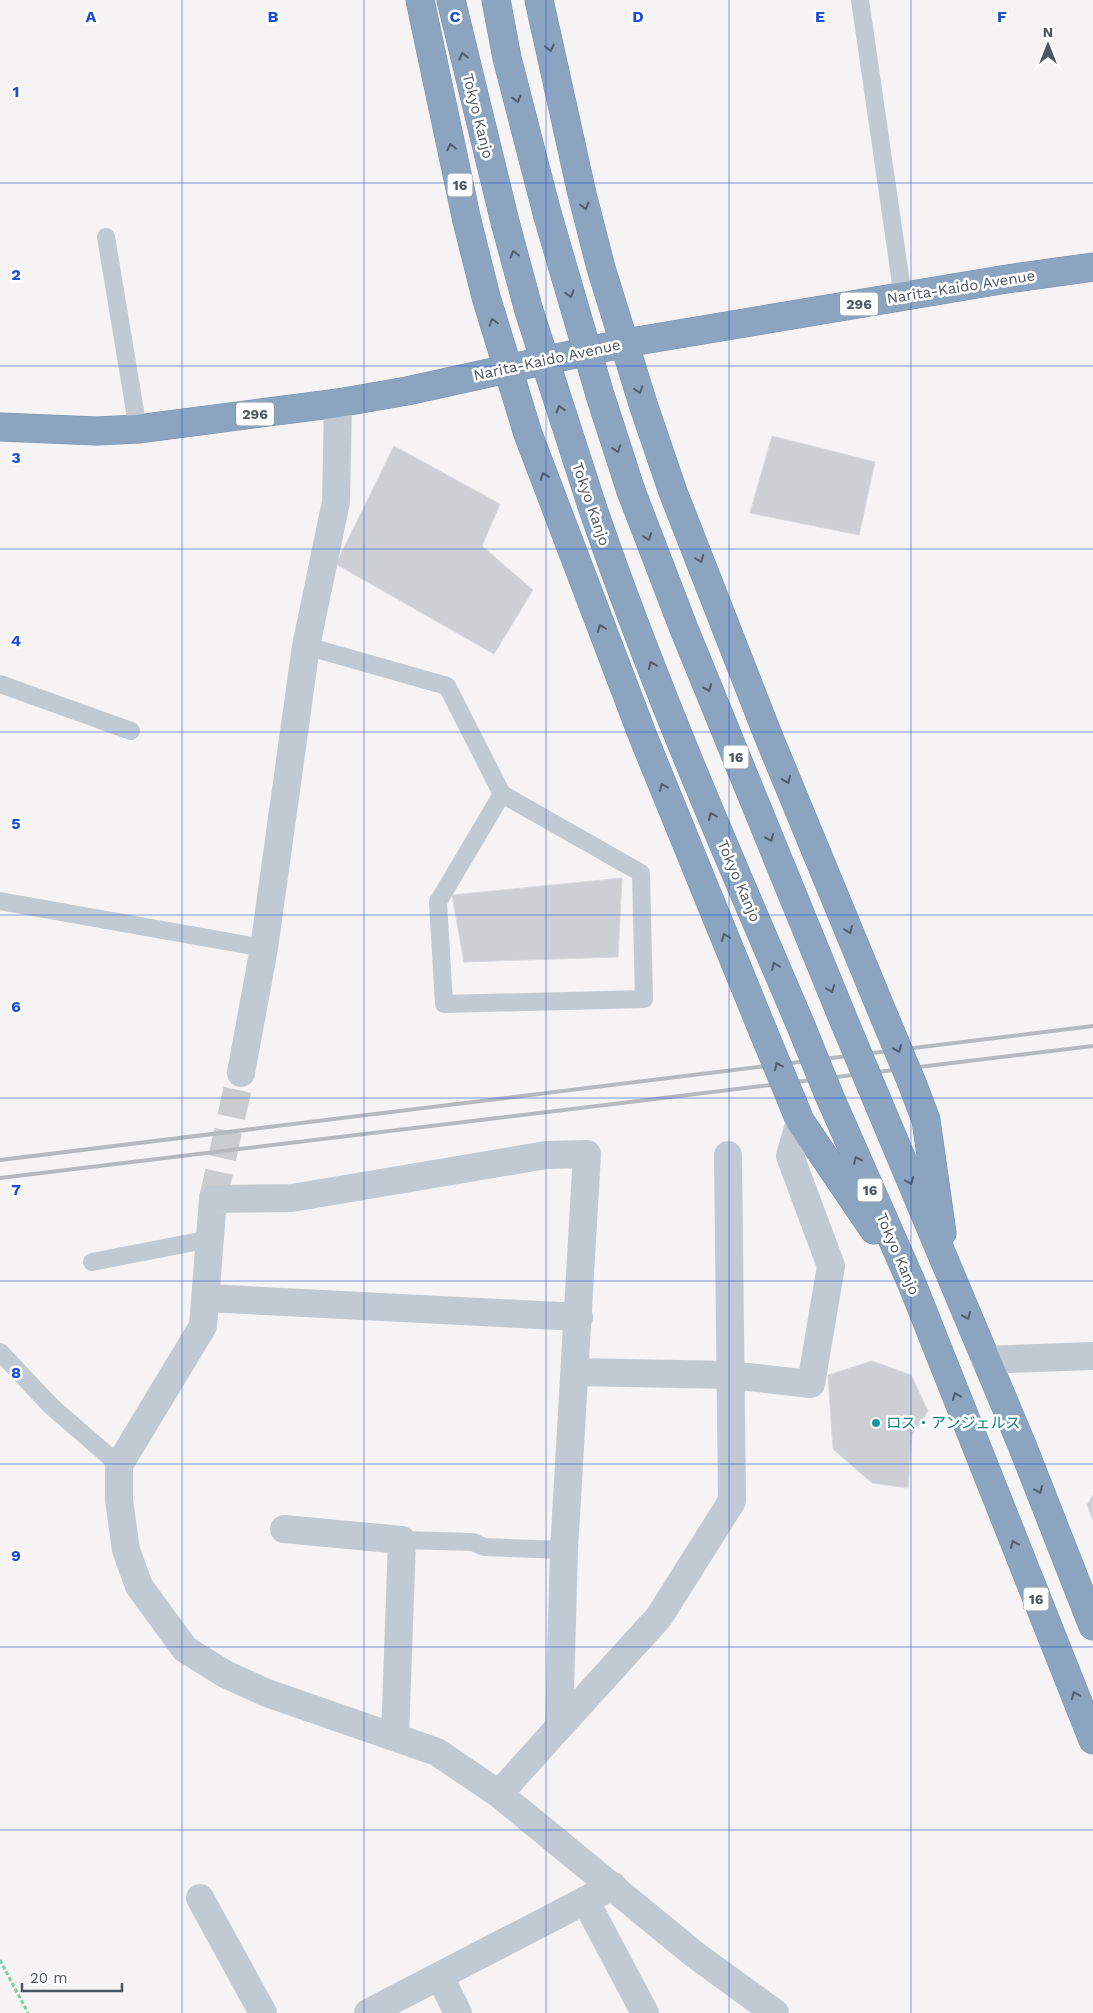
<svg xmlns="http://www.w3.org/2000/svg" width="1093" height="2013" font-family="'Work Sans','Noto Sans JP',sans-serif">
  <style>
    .building { fill: #cdcfd5; stroke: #d7d9de }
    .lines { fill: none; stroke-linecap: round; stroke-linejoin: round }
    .street-tunnel { stroke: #caccce; stroke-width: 28; stroke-dasharray: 28 14; stroke-linecap: butt }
    .highway-casing { stroke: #7690ad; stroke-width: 29 }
    .path { stroke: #7ad0a6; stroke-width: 3; stroke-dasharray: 4 2.5; stroke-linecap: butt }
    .lane { stroke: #c1cad2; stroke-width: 18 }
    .street { stroke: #c1cad2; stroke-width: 28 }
    .highway { stroke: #8ba5c1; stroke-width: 28 }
    .rail { stroke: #b5b8bd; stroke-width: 4 }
    .highway-bridge-casing { stroke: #7690ad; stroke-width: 29; stroke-linecap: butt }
    .highway-bridge { stroke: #8ba5c1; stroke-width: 28 }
    .oneway { stroke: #505e6b }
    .grid { fill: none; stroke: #1d4ed8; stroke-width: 1; stroke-opacity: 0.55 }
    .culture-dot { fill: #0f9aa8; stroke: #fff; stroke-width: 2 }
    .labels { text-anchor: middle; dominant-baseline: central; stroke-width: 5; stroke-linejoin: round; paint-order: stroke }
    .shield { fill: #fff; stroke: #808990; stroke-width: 1 }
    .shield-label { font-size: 14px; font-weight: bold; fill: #4a5661 }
    .street-label { font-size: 15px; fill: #4a5661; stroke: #fff }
    .culture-label { font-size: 15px; fill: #0d838f; stroke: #fff; text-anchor: start }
    .grid-label { font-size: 16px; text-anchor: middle; font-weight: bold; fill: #1d4ed8; stroke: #fff; stroke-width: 5; stroke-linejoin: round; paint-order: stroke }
  </style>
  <rect width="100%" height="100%" fill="#f5f3f3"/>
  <g class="building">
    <polygon points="772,436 875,462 859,535 750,513"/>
    <polygon points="394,446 500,504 482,546 533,590 494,654 336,564"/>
    <polygon points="622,878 618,957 464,962 452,895"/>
    <polygon points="872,1361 911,1375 928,1411 912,1435 908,1488 872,1483 833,1449 828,1375"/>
    <polygon points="1093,1495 1093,1520 1087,1505"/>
  </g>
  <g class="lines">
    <polyline class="street-tunnel" points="213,1199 241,1073"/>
    <defs>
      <g id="highway">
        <polyline points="420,0 467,221 486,297 528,434 644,739 763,1031"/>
        <polyline points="451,0 505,222"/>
        <polyline points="496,0 507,58 547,213"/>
        <polyline points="539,0 582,194 601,268 644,407 673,492 768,735 884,1016"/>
        <polyline points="0,427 97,431 138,429 338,403 407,391 625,343 1007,279 1093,267"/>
        <polyline points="631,491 684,629 844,1021"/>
        <path d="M592,506C652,682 728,855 801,1026"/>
        <polyline points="912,1083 926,1120 942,1233"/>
        <polyline points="872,1088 1022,1445 1093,1626"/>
        <polyline points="829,1095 912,1284 1093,1740"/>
        <polyline points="792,1101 800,1121 874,1230"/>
      </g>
    </defs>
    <use href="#highway" class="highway-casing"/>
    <polyline class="path" points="0,1960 28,2013"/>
    <g class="lane">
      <polyline points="860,0 903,297"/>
      <polyline points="106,237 138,429"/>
      <polyline points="306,646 447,686 502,794 641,873 644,999 444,1004 438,902 502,794"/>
      <polyline points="0,684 131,731"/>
      <polyline points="0,901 264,948"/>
      <polyline points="92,1262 210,1239"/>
      <polyline points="0,1352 51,1406 119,1465"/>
      <polyline points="402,1540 473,1542 484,1547 564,1550"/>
    </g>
    <g class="street">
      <polyline points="241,1073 264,948 306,646 336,502 338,403"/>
      <polyline points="206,1298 579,1317"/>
      <polyline points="985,1360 1093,1356"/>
      <polyline points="575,1372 730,1375 811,1384 831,1266 790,1156 800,1121"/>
      <polyline points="284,1529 402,1540 395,1737"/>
      <polyline points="559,1727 659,1617 732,1501 728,1155"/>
      <polyline points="499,1794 559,1727 564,1550 587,1154 546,1155 292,1198 213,1199 203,1326 119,1465 119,1500 126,1550 139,1586 185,1649 225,1674 267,1693 437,1752 499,1794 694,1954 775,2013"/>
      <polyline points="200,1898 263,2013"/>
      <polyline points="585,1900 645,2013"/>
      <polyline points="440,1977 458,2013"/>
      <polyline points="368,2013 613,1886"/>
    </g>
    <use href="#highway" class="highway"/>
    <g class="rail">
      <polyline points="0,1160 1093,1026"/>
      <polyline points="0,1178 1093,1046"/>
    </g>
    <defs>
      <g id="highway-bridge">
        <polyline points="547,213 600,395 631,491"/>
        <polyline points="505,222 529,311 592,506"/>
        <polyline points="884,1016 912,1083"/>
        <polyline points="844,1021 872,1088"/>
        <polyline points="801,1026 829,1095"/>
        <polyline points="763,1031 792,1101"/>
      </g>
    </defs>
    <use href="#highway-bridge" class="highway-bridge-casing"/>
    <use href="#highway-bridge" class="highway-bridge"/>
  </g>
  <defs><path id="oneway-chevron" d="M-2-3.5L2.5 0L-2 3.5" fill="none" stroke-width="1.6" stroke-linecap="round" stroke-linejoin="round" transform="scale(1.25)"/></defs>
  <g class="oneway">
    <use href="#oneway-chevron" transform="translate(550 48) rotate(78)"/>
    <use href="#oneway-chevron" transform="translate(463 56) rotate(-104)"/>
    <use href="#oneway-chevron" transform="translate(517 99) rotate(76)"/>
    <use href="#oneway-chevron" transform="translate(451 147) rotate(-102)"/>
    <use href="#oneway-chevron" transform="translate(585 206) rotate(75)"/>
    <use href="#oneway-chevron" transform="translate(514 254) rotate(-105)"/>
    <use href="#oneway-chevron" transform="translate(570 294) rotate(74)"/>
    <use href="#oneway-chevron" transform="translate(493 322) rotate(-106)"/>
    <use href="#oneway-chevron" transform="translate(639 390) rotate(73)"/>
    <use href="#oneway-chevron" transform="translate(560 409) rotate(-107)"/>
    <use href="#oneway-chevron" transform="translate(617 449) rotate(72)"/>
    <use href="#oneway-chevron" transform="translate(544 476) rotate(-110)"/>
    <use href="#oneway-chevron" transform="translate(648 537) rotate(69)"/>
    <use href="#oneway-chevron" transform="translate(700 559) rotate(69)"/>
    <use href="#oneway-chevron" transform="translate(601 628) rotate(-111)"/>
    <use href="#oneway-chevron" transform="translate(652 665) rotate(-112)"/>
    <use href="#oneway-chevron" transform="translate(708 688) rotate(68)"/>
    <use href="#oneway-chevron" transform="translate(787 780) rotate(68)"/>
    <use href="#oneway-chevron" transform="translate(663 787) rotate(-112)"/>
    <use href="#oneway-chevron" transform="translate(712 816) rotate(-112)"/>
    <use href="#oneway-chevron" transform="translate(770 838) rotate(68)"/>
    <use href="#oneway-chevron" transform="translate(849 930) rotate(68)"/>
    <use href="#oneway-chevron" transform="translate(725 937) rotate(-112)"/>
    <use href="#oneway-chevron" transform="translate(775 966) rotate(-113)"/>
    <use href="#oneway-chevron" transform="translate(831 989) rotate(68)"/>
    <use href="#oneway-chevron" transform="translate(898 1049) rotate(67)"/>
    <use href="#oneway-chevron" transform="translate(778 1066) rotate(-113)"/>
    <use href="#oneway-chevron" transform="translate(857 1160) rotate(-114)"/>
    <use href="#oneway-chevron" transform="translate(910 1181) rotate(68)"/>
    <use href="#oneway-chevron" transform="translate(967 1316) rotate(67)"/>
    <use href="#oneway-chevron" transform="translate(956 1396) rotate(-112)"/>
    <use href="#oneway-chevron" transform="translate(1039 1490) rotate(68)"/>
    <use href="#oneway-chevron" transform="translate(1014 1544) rotate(-112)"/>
    <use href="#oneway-chevron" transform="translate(1075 1695) rotate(-112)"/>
  </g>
  <path class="grid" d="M182,0V2013M364,0V2013M546,0V2013M729,0V2013M911,0V2013M0,183H1093M0,366H1093M0,549H1093M0,732H1093M0,915H1093M0,1098H1093M0,1281H1093M0,1464H1093M0,1647H1093M0,1830H1093"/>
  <circle class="culture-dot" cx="876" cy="1423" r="5"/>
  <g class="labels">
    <g class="shield">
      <rect x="447.5" y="173.5" width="25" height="23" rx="4"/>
      <rect x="840" y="292.5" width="38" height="23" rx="4"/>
      <rect x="236" y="402.5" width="38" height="23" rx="4"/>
      <rect x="723.5" y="745.5" width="25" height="23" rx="4"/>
      <rect x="857.5" y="1178.5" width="25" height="23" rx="4"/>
      <rect x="1023.5" y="1587.5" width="25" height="23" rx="4"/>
    </g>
    <g class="shield-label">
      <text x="460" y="185">16</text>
      <text x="859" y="304">296</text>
      <text x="255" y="414">296</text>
      <text x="736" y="757">16</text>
      <text x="870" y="1190">16</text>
      <text x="1036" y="1599">16</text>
    </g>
    <g class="street-label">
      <text transform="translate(478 116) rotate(76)">Tokyo Kanjo</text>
      <text transform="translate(961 287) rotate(-9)">Narita-Kaido Avenue</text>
      <text transform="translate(547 360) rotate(-12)">Narita-Kaido Avenue</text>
      <text transform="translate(591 504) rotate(71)">Tokyo Kanjo</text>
      <text transform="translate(739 881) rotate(67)">Tokyo Kanjo</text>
      <text transform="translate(898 1254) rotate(67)">Tokyo Kanjo</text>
    </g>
    <g class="culture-label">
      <text x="886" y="1423">ロス・アンジェルス</text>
    </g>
  </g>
  <g class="grid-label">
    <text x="91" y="22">A</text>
    <text x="273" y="22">B</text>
    <text x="455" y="22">C</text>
    <text x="638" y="22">D</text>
    <text x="820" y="22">E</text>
    <text x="1002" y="22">F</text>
    <text x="16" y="97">1</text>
    <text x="16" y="280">2</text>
    <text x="16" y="463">3</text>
    <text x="16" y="646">4</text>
    <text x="16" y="829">5</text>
    <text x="16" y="1012">6</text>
    <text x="16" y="1195">7</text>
    <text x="16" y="1378">8</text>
    <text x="16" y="1561">9</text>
  </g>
  <g transform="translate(1048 45)" stroke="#ffffff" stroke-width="4" paint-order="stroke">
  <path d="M0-4L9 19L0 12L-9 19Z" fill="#4a5661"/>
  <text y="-8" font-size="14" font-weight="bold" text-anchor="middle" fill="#4a5661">N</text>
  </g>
  <path d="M22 1983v8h100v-8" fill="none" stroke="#4a5661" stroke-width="2.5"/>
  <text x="30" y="1983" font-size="15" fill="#4a5661" stroke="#ffffff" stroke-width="4" paint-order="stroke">20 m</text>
</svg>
